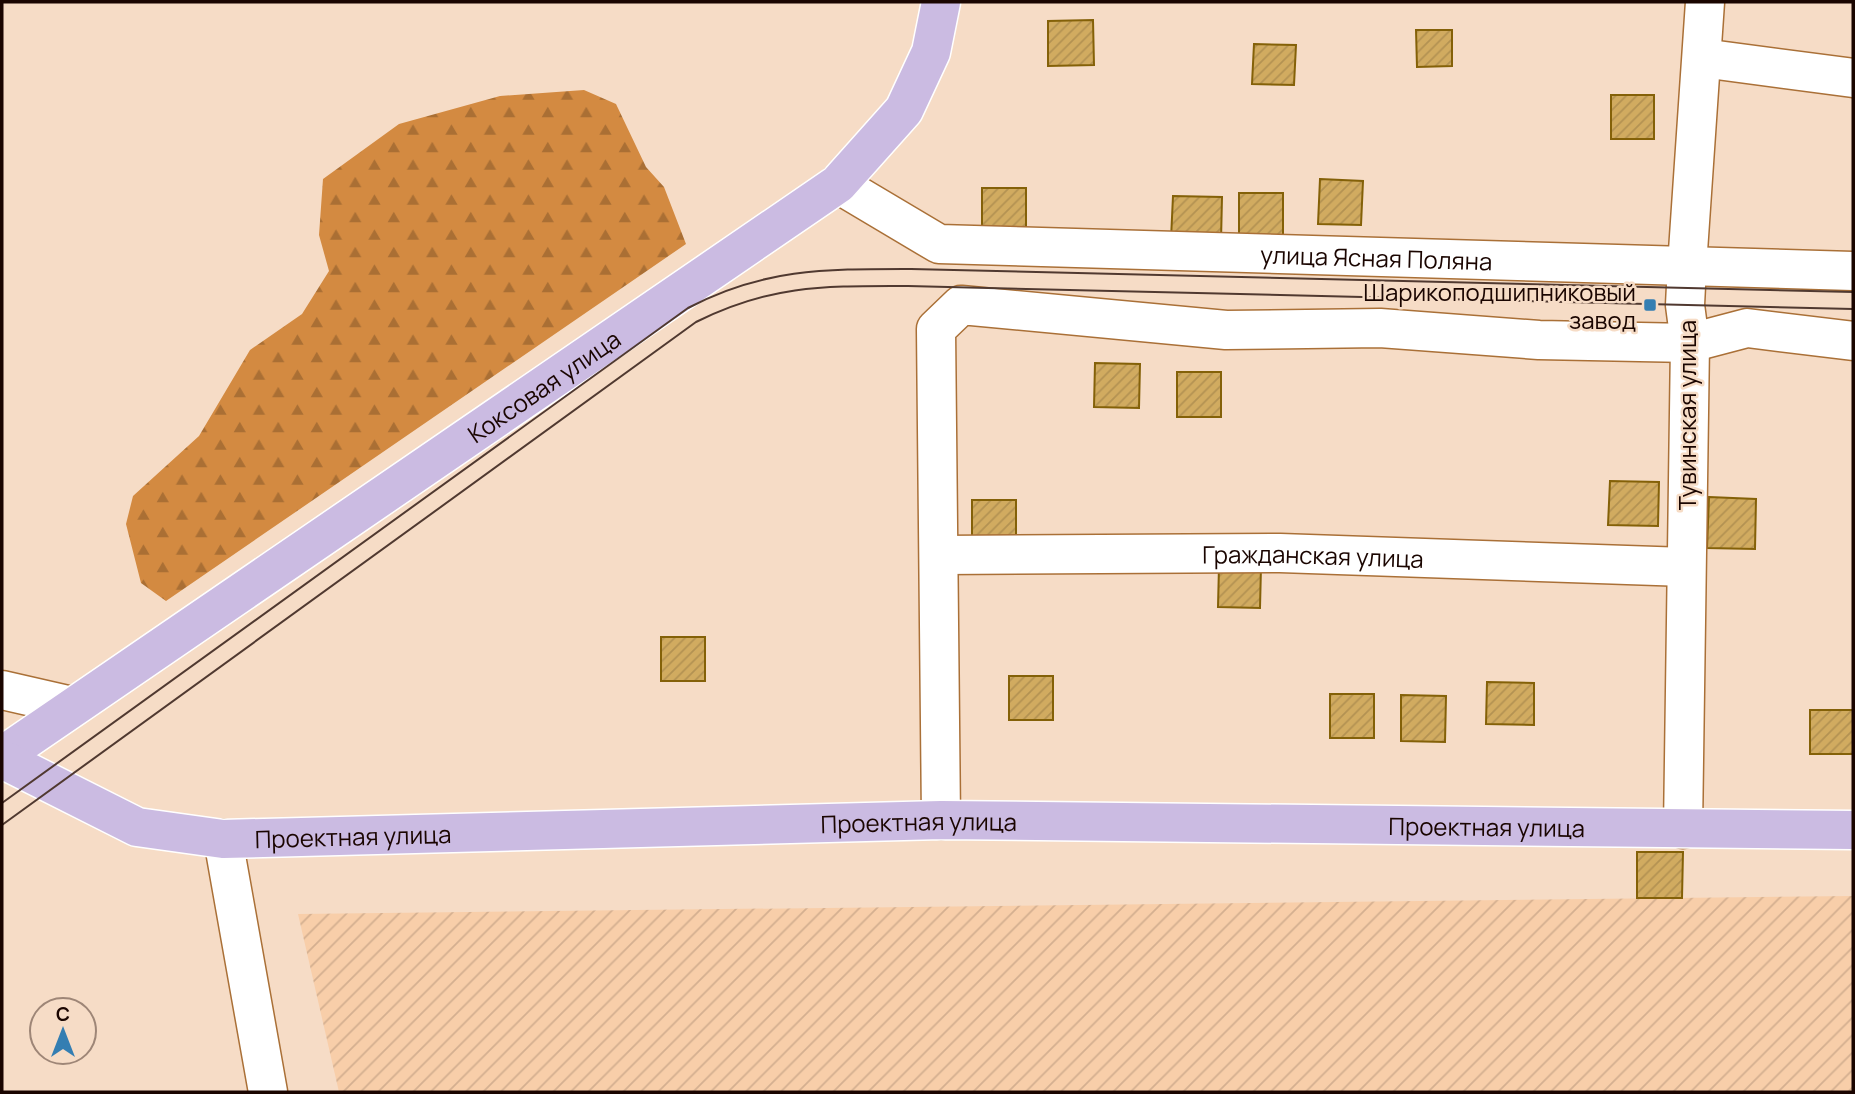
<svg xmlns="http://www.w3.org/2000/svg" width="1855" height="1094" font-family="Manrope,sans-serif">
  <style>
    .industrial { fill: url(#industrial-furrows) }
    .forest { fill: url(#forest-firs) }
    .building { fill: url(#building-hatch); stroke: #846108; stroke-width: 2 }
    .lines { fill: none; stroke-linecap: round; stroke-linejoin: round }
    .minor-casing { stroke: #aa7037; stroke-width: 41 }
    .major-casing { stroke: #fff; stroke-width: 41 }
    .minor { stroke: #fff; stroke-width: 38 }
    .major { stroke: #cbbbe2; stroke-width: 38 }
    .tram { stroke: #503930; stroke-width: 2 }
    .poi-dot { fill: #347eb2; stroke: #f6dcc6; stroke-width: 2.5 }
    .labels { text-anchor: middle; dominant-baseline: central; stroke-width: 5; stroke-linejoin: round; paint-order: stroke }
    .street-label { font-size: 24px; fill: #1a0500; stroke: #f6dcc6 }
    .poi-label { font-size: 24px; fill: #1a0500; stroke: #f6dcc6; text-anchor: end }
  </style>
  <defs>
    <pattern id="industrial-furrows" width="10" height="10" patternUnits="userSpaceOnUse" patternTransform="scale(1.75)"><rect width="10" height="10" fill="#f8cea9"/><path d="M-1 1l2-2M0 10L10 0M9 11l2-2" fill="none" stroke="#d4af90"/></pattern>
    <pattern id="forest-firs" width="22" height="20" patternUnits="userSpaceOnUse" patternTransform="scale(1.75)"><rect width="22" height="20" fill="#d38a41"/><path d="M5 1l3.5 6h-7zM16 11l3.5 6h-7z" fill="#aa6f34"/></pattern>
    <pattern id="building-hatch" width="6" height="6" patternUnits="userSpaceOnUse" patternTransform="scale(1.75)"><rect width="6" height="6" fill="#d1ab60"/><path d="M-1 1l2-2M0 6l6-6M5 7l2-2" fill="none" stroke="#b39252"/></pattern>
  </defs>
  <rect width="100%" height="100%" fill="#f6dcc6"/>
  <polygon class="industrial" points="1853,896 1853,1092 339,1092 298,914"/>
  <polygon class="forest" points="584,90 616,104 646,167 664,187 686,244 166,601 141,583 126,524 133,496 199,436 250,350 302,314 329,271 319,235 323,179 399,124 500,96"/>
  <g class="building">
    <polygon points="1093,20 1094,65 1048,66 1048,21"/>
    <polygon points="1416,30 1452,30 1452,66 1417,67"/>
    <polygon points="1254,44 1296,45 1294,85 1252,84"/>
    <rect x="1611" y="95" width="43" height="44"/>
    <polygon points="1320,179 1363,181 1361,225 1318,224"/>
    <rect x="982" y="188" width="44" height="44"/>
    <rect x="1239" y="193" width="44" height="44"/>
    <polygon points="1173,196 1222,197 1221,241 1171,239"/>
    <polygon points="1095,363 1140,364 1139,408 1094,407"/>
    <rect x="1177" y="372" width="44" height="45"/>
    <polygon points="1610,481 1659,482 1658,526 1608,525"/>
    <polygon points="1709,497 1756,499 1755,549 1707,548"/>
    <rect x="972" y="500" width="44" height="44"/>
    <polygon points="1219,566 1261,567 1260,608 1218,607"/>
    <rect x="661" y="637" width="44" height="44"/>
    <rect x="1009" y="676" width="44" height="44"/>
    <polygon points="1487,682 1534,683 1534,725 1486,724"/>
    <rect x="1330" y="694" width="44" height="44"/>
    <polygon points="1401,695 1446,696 1445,742 1401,741"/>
    <rect x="1810" y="710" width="43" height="44"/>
    <polygon points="1637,852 1683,852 1682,898 1637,898"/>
  </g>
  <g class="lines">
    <defs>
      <g id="minor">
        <polyline points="1702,58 1853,78"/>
        <path id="s1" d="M838,184L939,244L1853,271"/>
        <path id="s2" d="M940,555L1280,553L1686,567"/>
        <polyline points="2,690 72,706"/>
        <polyline points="941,820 936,329 961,305 1226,330 1380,328 1539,340 1690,343 1747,328 1853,341"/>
        <polyline points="1683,829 1690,343 1685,305 1687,266 1705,2"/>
        <polyline points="223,839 268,1092"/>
      </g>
      <g id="major">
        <path id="s3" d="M2,756L838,184L904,110L931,52L941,2"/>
        <path id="s4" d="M2,759L137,827L223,839L941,820L1853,830"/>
      </g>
    </defs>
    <use href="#minor" class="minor-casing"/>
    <use href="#major" class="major-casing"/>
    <use href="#minor" class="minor"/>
    <use href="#major" class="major"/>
    <g class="tram">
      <path d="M2,803L688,308C763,268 828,269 911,269L1853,292"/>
      <path d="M2,825L696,322C772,284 826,286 908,286L1853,309"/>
    </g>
  </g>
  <rect class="poi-dot" x="1643" y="298" width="14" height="14" rx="3.5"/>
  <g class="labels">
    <g class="street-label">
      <text stroke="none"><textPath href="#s1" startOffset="555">улица Ясная Поляна</textPath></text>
      <text stroke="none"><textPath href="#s3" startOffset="656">Коксовая улица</textPath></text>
      <text transform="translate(1686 415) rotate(-90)">Тувинская улица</text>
      <text stroke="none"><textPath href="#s2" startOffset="373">Гражданская улица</textPath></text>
      <text stroke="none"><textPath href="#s4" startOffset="934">Проектная улица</textPath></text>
      <text stroke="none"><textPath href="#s4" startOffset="1502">Проектная улица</textPath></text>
      <text stroke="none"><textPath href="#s4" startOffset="368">Проектная улица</textPath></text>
    </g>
    <g class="poi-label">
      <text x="1636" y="291">Шарикоподшипниковый<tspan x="1636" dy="28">завод</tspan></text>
    </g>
  </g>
  <rect width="1855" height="1094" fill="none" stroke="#1a0500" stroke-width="7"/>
  <g transform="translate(63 1031)"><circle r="33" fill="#f6dcc6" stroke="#9e8677" stroke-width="2"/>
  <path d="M0-5L12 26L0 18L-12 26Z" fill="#347eb2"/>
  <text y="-10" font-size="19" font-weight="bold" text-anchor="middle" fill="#1a0500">С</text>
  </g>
</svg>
